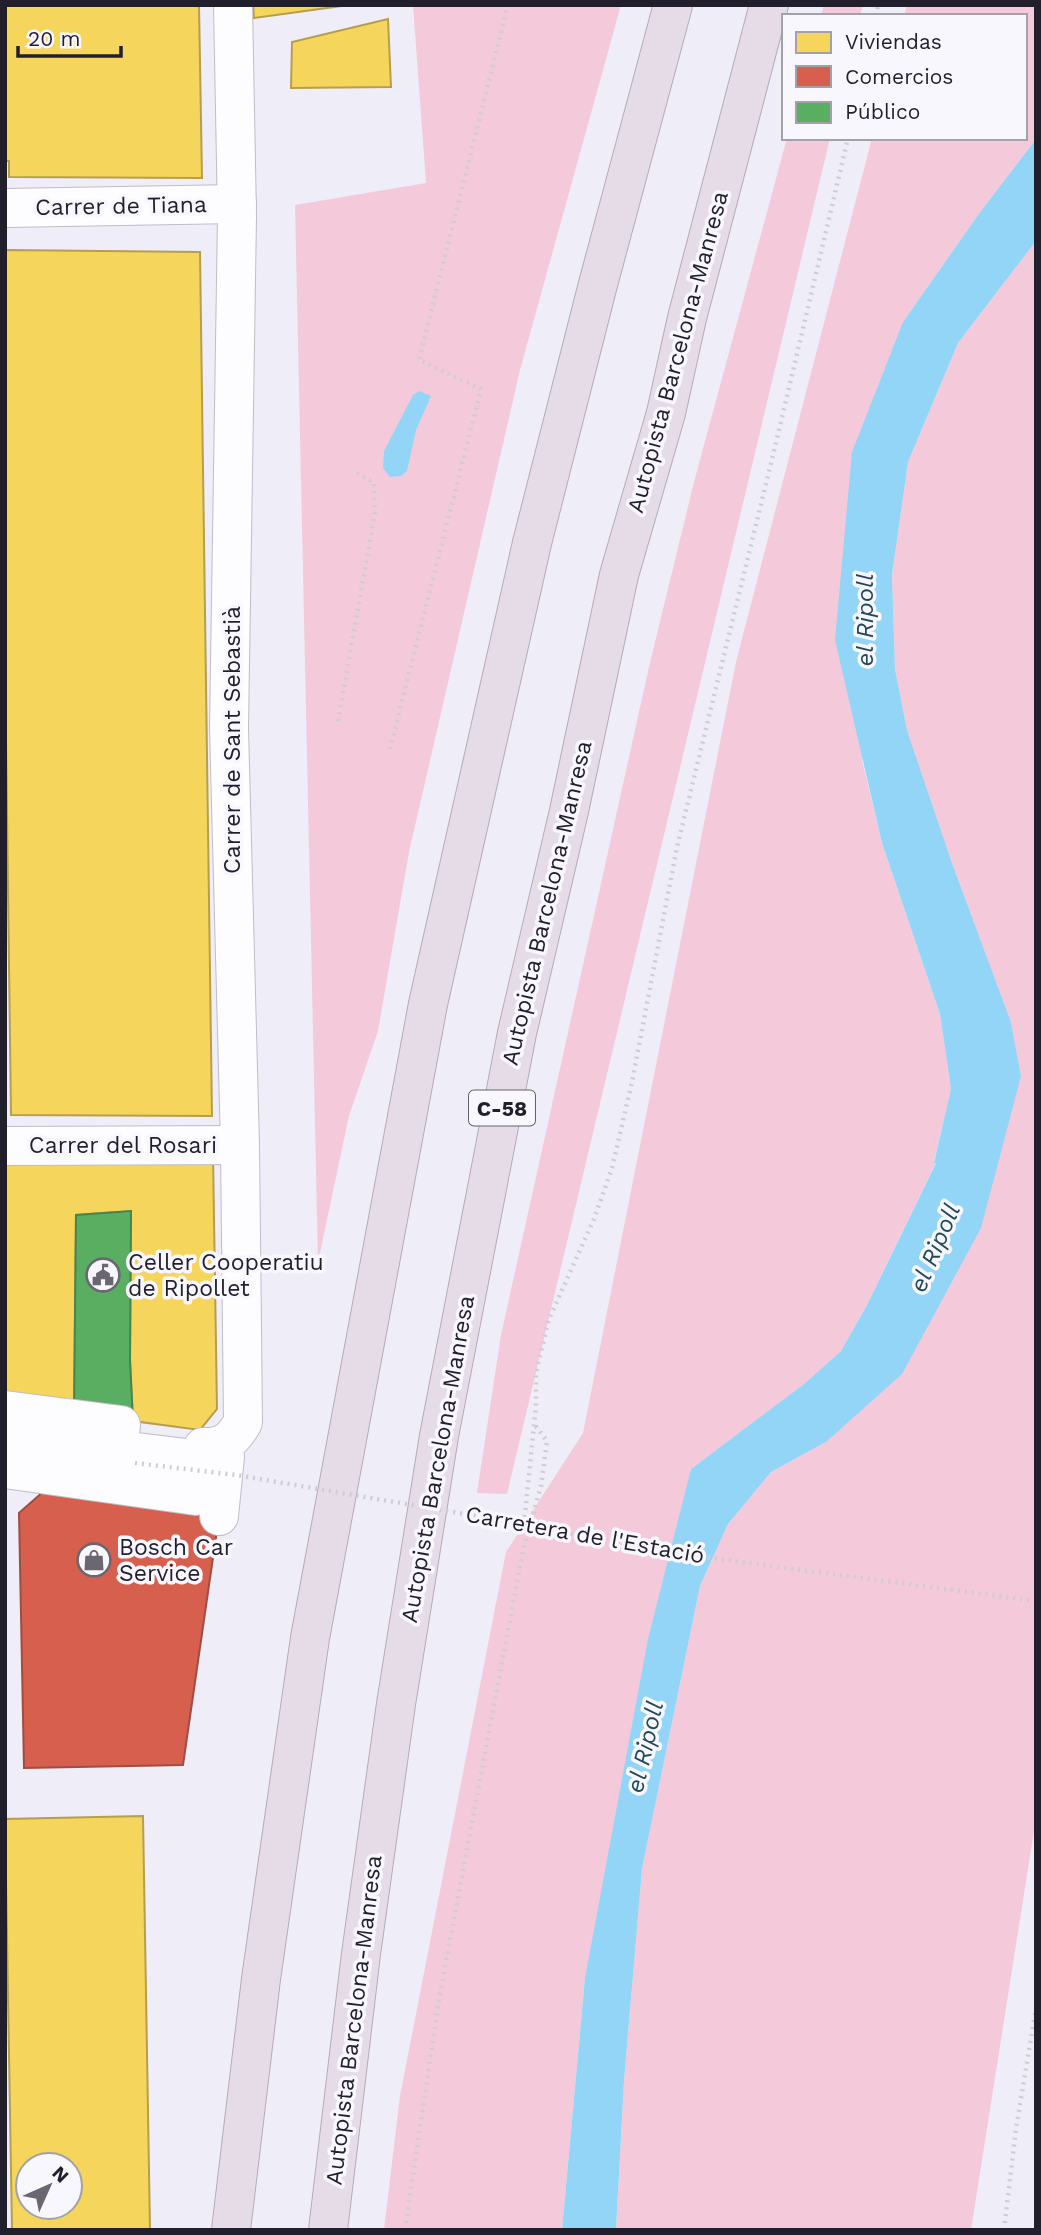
<svg xmlns="http://www.w3.org/2000/svg" width="1041" height="2235" font-family="'Work Sans',sans-serif">
  <style>
    .green { fill: #f4cadb }
    .water { fill: #93d5f7 }
    .homes { fill: #f6d55c; stroke: #b69e4e; stroke-width: 2; fill-rule: evenodd }
    .shops { fill: #d6604d; stroke: #a04c43; stroke-width: 2 }
    .public { fill: #5aae61; stroke: #498351; stroke-width: 2 }
    .lines { fill: none; stroke-linecap: round; stroke-linejoin: round }
    .minor-casing { stroke: #c0bdc9; stroke-width: 40 }
    .highway-casing { stroke: #b6aaba; stroke-width: 40 }
    .path { stroke: #cecdd2; stroke-width: 4.5; stroke-dasharray: 2 5; stroke-linecap: butt }
    .minor { stroke: #fdfcfe; stroke-width: 38 }
    .highway { stroke: #e6dce8; stroke-width: 38 }
    .path-bridge { stroke: #cecdd2; stroke-width: 4.5; stroke-dasharray: 2 5; stroke-linecap: butt }
    .labels { text-anchor: middle; dominant-baseline: central; stroke-width: 7; stroke-linejoin: round; paint-order: stroke }
    .shield { fill: #f8f7fe; stroke: #62606b; stroke-width: 2 }
    .shield-label { font-size: 21px; font-weight: bold; fill: #221f2c }
    .street-label { font-size: 23px; fill: #221f2c; stroke: #f8f7fe }
    .poi-label { font-size: 23px; fill: #221f2c; stroke: #f8f7fe; text-anchor: start }
    .water-label { font-size: 24px; font-style: italic; fill: #214a5d; stroke: #f8f7fe }
  </style>
  <rect width="100%" height="100%" fill="#efedf8"/>
  <g class="green">
    <polygon points="413,5 621,5 520,370 409,852 378,1031 349,1116 318,1262 295,205 426,183"/>
    <polygon points="824,5 863,5 860,16 821,16"/>
    <polygon points="907,5 1036,5 1036,139 978,215 903,322 862,760 882,843 940,1014 951,1089 934,1162 937,1160 867,1305 841,1351 804,1384 691,1469 585,1978 562,2230 384,2230 400,2096 506,1552 583,1433 736,662 872,138 1025,138 1025,16 904,16"/>
    <polygon points="787,138 830,138 507,1494 477,1493 501,1335 649,667 694,482"/>
    <polygon points="1036,241 1036,1818 971,2230 616,2230 624,2081 642,1869 700,1586 728,1524 771,1472 826,1442 1021,1076 1011,1022 952,863 907,730 895,669 892,575 908,462 958,343"/>
  </g>
  <g class="water">
    <polygon points="1036,139 1036,241 958,343 908,462 892,575 895,669 907,730 952,863 1011,1022 1021,1076 981,1228 902,1374 826,1442 771,1472 728,1524 700,1586 642,1869 624,2081 616,2230 562,2230 585,1978 648,1639 691,1469 804,1384 841,1351 867,1305 936,1163 934,1163 951,1089 940,1014 882,843 835,640 852,452 903,322 978,215"/>
    <polygon points="419,391 431,396 416,430 407,471 401,476 390,477 383,468 384,451 413,395"/>
  </g>
  <g class="homes">
    <polygon points="5,5 199,5 202,178 9,177 9,161 5,161"/>
    <polygon points="253,5 349,5 254,18"/>
    <polygon points="388,19 391,87 291,88 292,42"/>
    <polygon points="5,250 200,252 212,1116 11,1115 5,664"/>
    <polygon points="213,1154 217,1409 200,1430 133,1421 130,1360 131,1211 76,1215 74,1413 5,1404 5,1155"/>
    <path d="M143,1816L150,2230H12L5,1819ZM28,2165H70V2207H28Z"/>
  </g>
  <polygon class="shops" points="44,1491 219,1516 183,1765 24,1768 19,1513"/>
  <polygon class="public" points="131,1211 130,1360 133,1421 74,1413 76,1215"/>
  <g class="lines">
    <defs>
      <g id="minor">
        <polyline points="5,208 237,204"/>
        <polyline points="5,1146 240,1145"/>
        <polyline points="5,1410 121,1425 114,1482"/>
        <polyline points="5,1438 124,1461"/>
        <path d="M203,1447C223,1448 233,1440 243,1422L240,1145L229,728L237,216L233,5"/>
        <polyline points="5,1469 196,1496 211,1461 137,1452 116,1459"/>
        <polyline points="219,1516 225,1456"/>
      </g>
      <g id="highway">
        <polyline points="231,2230 261,1979 310,1638 428,1004 532,543 597,288 673,5"/>
        <polyline points="328,2230 361,1954 396,1704 439,1436 517,1033 569,811 619,575 666,413 687,318 769,5"/>
      </g>
    </defs>
    <use href="#minor" class="minor-casing"/>
    <use href="#highway" class="highway-casing"/>
    <g class="path">
      <polyline points="876,16 878,5"/>
      <polyline points="338,721 375,513 374,483 354,471"/>
      <polyline points="390,749 481,389 419,360 508,5"/>
      <polyline points="524,1524 536,1406 536,1373 549,1319 594,1219 612,1168 632,1082 677,847 775,447 848,138"/>
      <polyline points="405,2230 439,1999 524,1545 541,1486 547,1441 535,1425"/>
      <polyline points="1004,2230 1016,2129 1036,2008"/>
    </g>
    <use href="#minor" class="minor"/>
    <use href="#highway" class="highway"/>
    <polyline class="path-bridge" points="135,1463 236,1475 524,1524 643,1549 1036,1601"/>
  </g>
  <defs>
    <symbol id="civic-ring" viewBox="-11 -11 22 22"><circle r="9.5" fill="#f8f7fe" stroke="#6a6773" stroke-width="1.5"/><path d="M-.6-6.5H3V-4.5H.6V-3L4-1V1h2V6H-6V1h2V-1L-.6-3ZM-1.2 2.5V6h2.4V2.5Z" fill="#6a6773"/></symbol>
    <symbol id="shop-ring" viewBox="-11 -11 22 22"><circle r="9.5" fill="#f8f7fe" stroke="#6a6773" stroke-width="1.5"/><path d="M-5-2.5h2.3a2.7 3.5 0 0 1 5.4 0H5L5.5 6h-11ZM-1.5-2.5h3a1.5 2.3 0 0 0-3 0Z" fill="#6a6773"/></symbol>
  </defs>
  <g fill-rule="evenodd">
    <use href="#civic-ring" x="84" y="1256" width="38" height="38"/>
    <use href="#shop-ring" x="75" y="1541" width="38" height="38"/>
  </g>
  <g class="labels">
    <rect class="shield" x="469" y="1090.5" width="66" height="35" rx="5"/>
    <g class="shield-label">
      <text x="502" y="1108">C-58</text>
    </g>
    <g class="street-label">
      <text transform="translate(121 206) rotate(-1)">Carrer de Tiana</text>
      <text transform="translate(678 352) rotate(-75)">Autopista Barcelona-Manresa</text>
      <text transform="translate(232 740) rotate(-90)">Carrer de Sant Sebastià</text>
      <text transform="translate(547 903) rotate(-77)">Autopista Barcelona-Manresa</text>
      <text x="123" y="1145">Carrer del Rosari</text>
      <text transform="translate(438 1459) rotate(-80)">Autopista Barcelona-Manresa</text>
      <text transform="translate(585 1535) rotate(10)">Carretera de l'Estació</text>
      <text transform="translate(354 2020) rotate(-83)">Autopista Barcelona-Manresa</text>
    </g>
    <g class="poi-label">
      <text x="128" y="1262">Celler Cooperatiu<tspan x="128" dy="26">de Ripollet</tspan></text>
      <text x="119" y="1547">Bosch Car<tspan x="119" dy="26">Service</tspan></text>
    </g>
    <g class="water-label">
      <text transform="translate(865 620) rotate(-90)">el Ripoll</text>
      <text transform="translate(935 1248) rotate(-67)">el Ripoll</text>
      <text transform="translate(645 1747) rotate(-77)">el Ripoll</text>
    </g>
  </g>
  <rect width="1041" height="2235" fill="none" stroke="#221f2c" stroke-width="14"/>
  <rect x="782" y="14" width="245" height="126" fill="#f8f7fe" stroke="#a2a1aa" stroke-width="2"/>
  <rect x="796" y="32" width="35" height="21" fill="#f6d55c" stroke="#a2a1aa" stroke-width="2"/>
  <text x="845" y="49" font-size="21" fill="#221f2c">Viviendas</text>
  <rect x="796" y="66" width="35" height="21" fill="#d6604d" stroke="#a2a1aa" stroke-width="2"/>
  <text x="845" y="84" font-size="21" fill="#221f2c">Comercios</text>
  <rect x="796" y="102" width="35" height="21" fill="#5aae61" stroke="#a2a1aa" stroke-width="2"/>
  <text x="845" y="119" font-size="21" fill="#221f2c">Público</text>
  <g transform="translate(49 2186) rotate(45)"><circle r="33" fill="#f8f7fe" stroke="#a2a1aa" stroke-width="2"/>
  <path d="M0-5L12 26L0 18L-12 26Z" fill="#6a6773"/>
  <text y="-10" font-size="19" font-weight="bold" text-anchor="middle" fill="#221f2c">N</text>
  </g>
  <path d="M18 46v10h103v-10" fill="none" stroke="#221f2c" stroke-width="3.5"/>
  <text x="28" y="46" font-size="21" fill="#221f2c" stroke="#f8f7fe" stroke-width="5" paint-order="stroke">20 m</text>
</svg>
